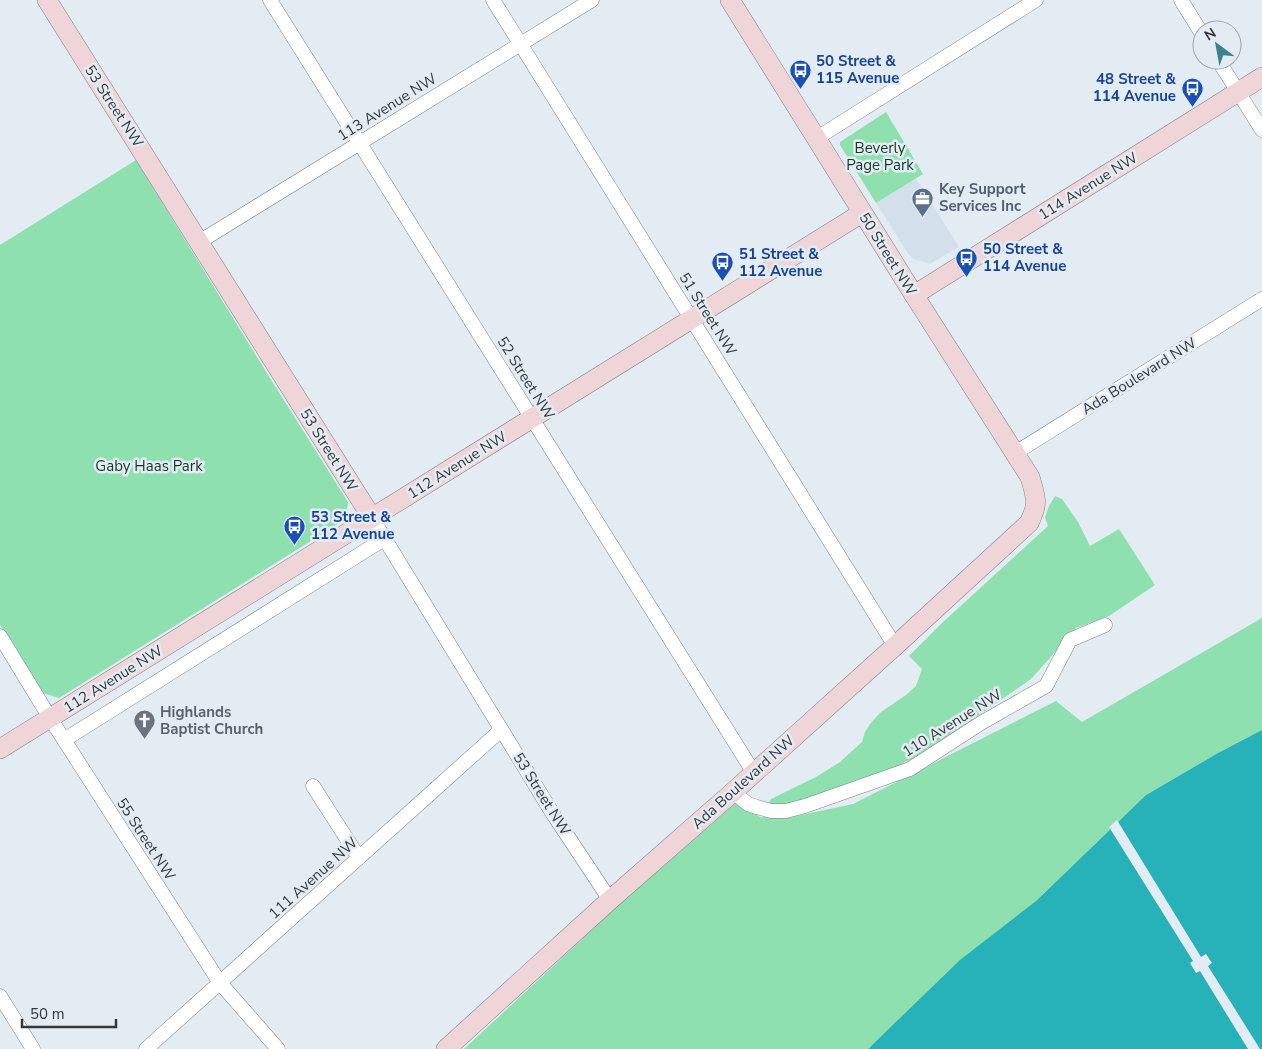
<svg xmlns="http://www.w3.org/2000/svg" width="1262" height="1049" font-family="'Nunito Sans',sans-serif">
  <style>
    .built { fill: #d3e0eb }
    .green { fill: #8ee0af }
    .water { fill: #27b2ba }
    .pier { fill: #e4ecf3 }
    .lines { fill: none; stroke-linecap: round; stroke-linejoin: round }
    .street-casing { stroke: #7d838a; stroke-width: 15 }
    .secondary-casing { stroke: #7d838a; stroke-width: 20 }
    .street { stroke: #fff; stroke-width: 14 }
    .secondary { stroke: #f0d5d8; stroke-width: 19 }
    .labels { text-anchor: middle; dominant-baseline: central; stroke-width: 5; stroke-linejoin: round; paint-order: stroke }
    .transit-label { font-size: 15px; font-weight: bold; fill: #164399; stroke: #e4ecf3; text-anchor: start }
    .street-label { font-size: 15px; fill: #34373a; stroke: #e4ecf3 }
    .park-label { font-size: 15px; fill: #123824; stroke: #e4ecf3 }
    .service-label { font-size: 15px; font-weight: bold; fill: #4e5e75; stroke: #e4ecf3; text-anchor: start }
    .worship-label { font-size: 15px; font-weight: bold; fill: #5b616d; stroke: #e4ecf3; text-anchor: start }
  </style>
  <rect width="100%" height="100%" fill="#e4ecf3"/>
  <polygon class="built" points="916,178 959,247 930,264 914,259 909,255 876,203"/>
  <g class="green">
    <polygon points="886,112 923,174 876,203 840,145 840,142"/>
    <polygon points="136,160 268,375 348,502 346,519 59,698 42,693 0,625 0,245"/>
    <polygon points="1055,496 1062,499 1078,522 1090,546 1119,529 1155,585 1109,616 1076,628 1049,659 1031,679 965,725 912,759 871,778 790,804 771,805 769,802 771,799 816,777 840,762 862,742 865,732 870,724 881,712 906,695 916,686 922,669 909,656 942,623 1048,526 1045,517 1049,506"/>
    <polygon points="1262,618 1262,730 1218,753 1146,795 1036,901 868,1049 464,1049 622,902 737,802 760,817 787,818 853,804 1056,701 1082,722"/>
  </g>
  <polygon class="water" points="1262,730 1262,1049 868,1049 960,960 1036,901 1146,795 1218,753"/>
  <polygon class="pier" points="1117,820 1201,957 1206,954 1212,963 1208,966 1260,1049 1248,1049 1200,971 1196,973 1190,963 1193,961 1109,827"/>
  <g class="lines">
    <defs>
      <g id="street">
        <polyline points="270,0 754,773"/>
        <polyline points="493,0 895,646"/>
        <polyline points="1181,0 1202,34"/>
        <polyline points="1218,60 1262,130"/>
        <polyline points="817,138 1036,0"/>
        <polyline points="199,242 592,0"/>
        <polyline points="1015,453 1262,299"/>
        <polyline points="372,518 553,814 610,900"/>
        <polyline points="0,636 50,718 220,983 278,1049"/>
        <polyline points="64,740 384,539"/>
        <polyline points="313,786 359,858"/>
        <polyline points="733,792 748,804 757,807 771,811 786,811 805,806 910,769 981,723 1046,686 1070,640 1105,625"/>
        <polyline points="0,996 33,1049"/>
        <polyline points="146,1049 501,730"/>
      </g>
      <g id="secondary">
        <polyline points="47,0 372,518"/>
        <polyline points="914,295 1262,77"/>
        <polyline points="0,749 862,213"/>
        <path d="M446,1049L610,900L733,792L895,646L1029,523C1039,503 1036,498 1030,477L914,295L730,0"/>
      </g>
    </defs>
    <use href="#street" class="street-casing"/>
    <use href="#secondary" class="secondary-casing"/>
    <use href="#street" class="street"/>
    <use href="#secondary" class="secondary"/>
  </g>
  <defs>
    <symbol id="bus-pin" viewBox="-11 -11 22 30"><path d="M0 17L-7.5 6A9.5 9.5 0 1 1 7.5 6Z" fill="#1a4fb4" stroke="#e4ecf3"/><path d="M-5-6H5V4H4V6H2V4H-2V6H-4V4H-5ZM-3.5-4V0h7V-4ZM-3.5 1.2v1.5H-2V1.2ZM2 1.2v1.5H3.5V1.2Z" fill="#fff"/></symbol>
    <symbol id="office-pin" viewBox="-11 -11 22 30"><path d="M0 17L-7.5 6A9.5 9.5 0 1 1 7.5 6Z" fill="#5c6f8a" stroke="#e4ecf3"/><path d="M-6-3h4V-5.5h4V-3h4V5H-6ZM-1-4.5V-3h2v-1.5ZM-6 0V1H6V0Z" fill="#fff"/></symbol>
    <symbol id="church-pin" viewBox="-11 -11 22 30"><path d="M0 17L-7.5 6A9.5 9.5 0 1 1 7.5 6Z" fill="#6b7280" stroke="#e4ecf3"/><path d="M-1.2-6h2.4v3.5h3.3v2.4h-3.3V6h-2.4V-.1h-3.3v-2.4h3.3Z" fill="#fff"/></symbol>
  </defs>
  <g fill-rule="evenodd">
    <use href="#bus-pin" x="788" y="58" width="25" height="34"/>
    <use href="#bus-pin" x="1180" y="76" width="25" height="34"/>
    <use href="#office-pin" x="910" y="186" width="25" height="34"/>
    <use href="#bus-pin" x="954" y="246" width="25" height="34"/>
    <use href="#bus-pin" x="710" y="250" width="25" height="34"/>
    <use href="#bus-pin" x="282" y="514" width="25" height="34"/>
    <use href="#church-pin" x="132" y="708" width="25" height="34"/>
  </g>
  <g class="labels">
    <g class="transit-label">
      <text x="816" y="61">50 Street &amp;<tspan x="816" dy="17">115 Avenue</tspan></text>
      <text x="1176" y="79" text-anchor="end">48 Street &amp;<tspan x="1176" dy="17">114 Avenue</tspan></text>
      <text x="983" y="249">50 Street &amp;<tspan x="983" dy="17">114 Avenue</tspan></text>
      <text x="739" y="254">51 Street &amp;<tspan x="739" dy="17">112 Avenue</tspan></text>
      <text x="311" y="517">53 Street &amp;<tspan x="311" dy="17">112 Avenue</tspan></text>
    </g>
    <g class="street-label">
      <text transform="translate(114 106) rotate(57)">53 Street NW</text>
      <text transform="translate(387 107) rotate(-32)">113 Avenue NW</text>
      <text transform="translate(1088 186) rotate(-32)">114 Avenue NW</text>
      <text transform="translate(888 254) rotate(58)">50 Street NW</text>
      <text transform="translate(708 314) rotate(58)">51 Street NW</text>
      <text transform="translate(1139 376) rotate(-32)">Ada Boulevard NW</text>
      <text transform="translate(526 378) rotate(58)">52 Street NW</text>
      <text transform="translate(329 450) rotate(58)">53 Street NW</text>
      <text transform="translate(457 465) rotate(-32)">112 Avenue NW</text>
      <text transform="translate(113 679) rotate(-32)">112 Avenue NW</text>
      <text transform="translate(952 723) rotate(-32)">110 Avenue NW</text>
      <text transform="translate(743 782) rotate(-42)">Ada Boulevard NW</text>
      <text transform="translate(542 794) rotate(58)">53 Street NW</text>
      <text transform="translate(146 839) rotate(57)">55 Street NW</text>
      <text transform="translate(313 878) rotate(-42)">111 Avenue NW</text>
    </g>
    <g class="park-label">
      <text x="880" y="148">Beverly<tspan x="880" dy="17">Page Park</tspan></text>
      <text x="149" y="466">Gaby Haas Park</text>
    </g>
    <g class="service-label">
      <text x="939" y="189">Key Support<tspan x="939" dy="17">Services Inc</tspan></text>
    </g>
    <g class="worship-label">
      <text x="160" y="712">Highlands<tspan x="160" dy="17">Baptist Church</tspan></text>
    </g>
  </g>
  <g transform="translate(1217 45) rotate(328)"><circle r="24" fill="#e4ecf3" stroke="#9ea4a9"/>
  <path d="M0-4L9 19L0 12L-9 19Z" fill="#3d818f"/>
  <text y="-8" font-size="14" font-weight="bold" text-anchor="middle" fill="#34373a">N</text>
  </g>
  <path d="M22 1019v8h94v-8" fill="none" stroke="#34373a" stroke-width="2.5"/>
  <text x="30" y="1019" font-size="15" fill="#34373a" stroke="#e4ecf3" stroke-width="4" paint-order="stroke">50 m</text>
</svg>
